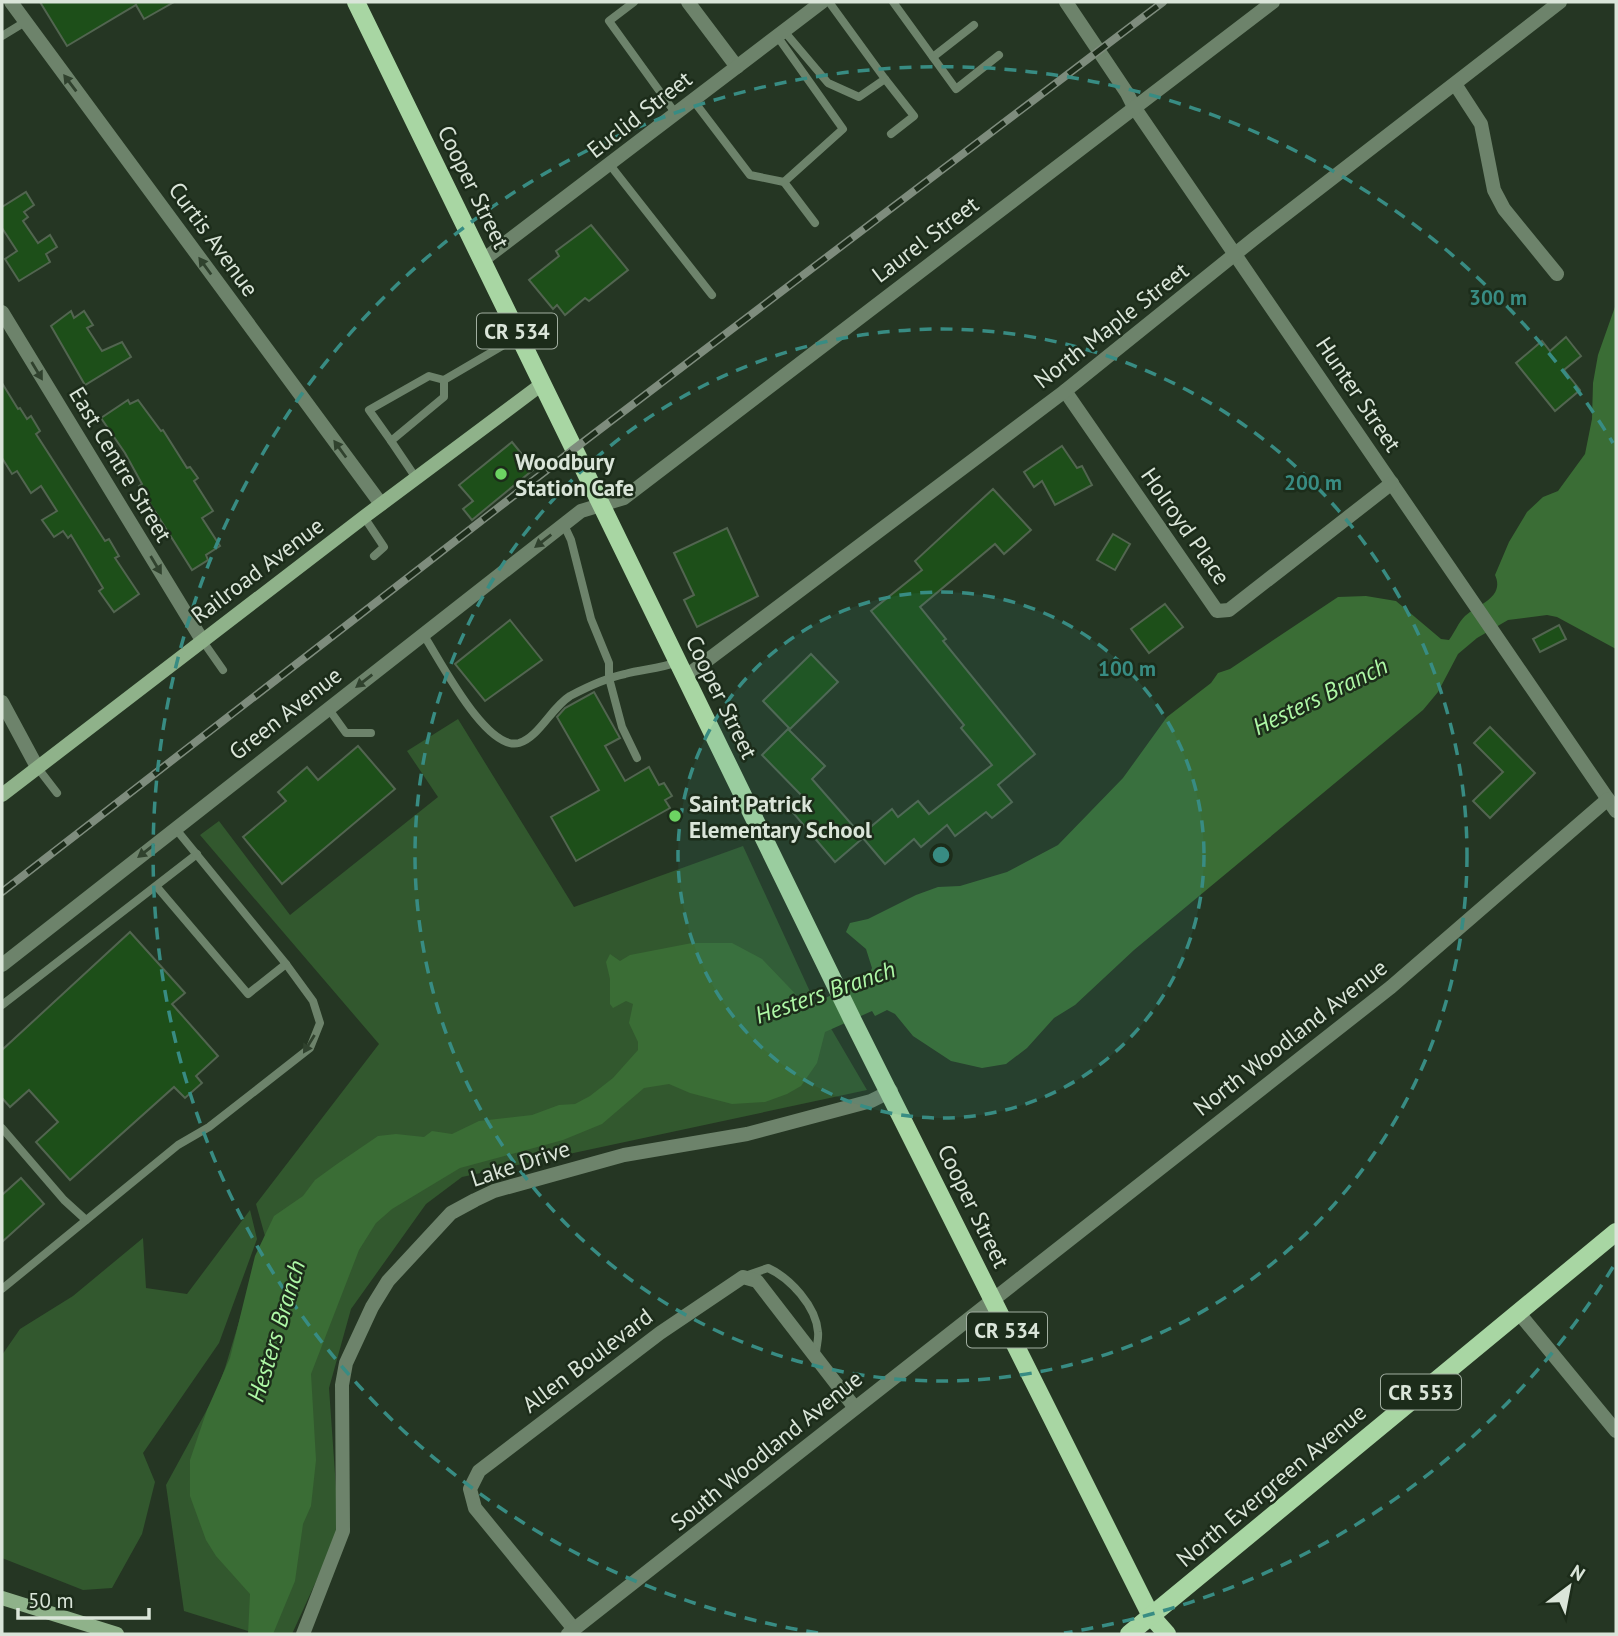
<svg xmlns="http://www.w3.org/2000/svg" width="1618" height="1636" font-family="'PT Sans',sans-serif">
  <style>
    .green { fill: #32582e }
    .water { fill: #3a6d35 }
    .building { fill: #1d4f19; stroke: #526550; stroke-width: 2 }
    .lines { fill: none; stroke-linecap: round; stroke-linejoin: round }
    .lane { stroke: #6d836b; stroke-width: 8 }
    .street { stroke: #6d836b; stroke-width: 14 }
    .secondary { stroke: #8fb28a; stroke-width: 14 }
    .primary { stroke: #a8d6a3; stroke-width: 18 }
    .rail-casing { stroke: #7e8c7d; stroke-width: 8 }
    .rail { stroke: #1c2c1a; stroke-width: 5; stroke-dasharray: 16; stroke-linecap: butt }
    .oneway { fill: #30422e }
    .ring { fill: none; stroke: #388c83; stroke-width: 3.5; stroke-dasharray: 12 9 }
    .poi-dot { fill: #6cd362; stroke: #1c2c1a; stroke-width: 2.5 }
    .labels { text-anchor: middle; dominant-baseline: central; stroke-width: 5; stroke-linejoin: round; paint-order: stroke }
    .shield { fill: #1c2c1a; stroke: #a1aea0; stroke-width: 2 }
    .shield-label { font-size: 21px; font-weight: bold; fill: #dae5d9 }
    .street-label { font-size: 23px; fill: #dae5d9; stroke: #1c2c1a }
    .poi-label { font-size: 23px; font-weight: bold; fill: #dae5d9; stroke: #1c2c1a; text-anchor: start }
    .water-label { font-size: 24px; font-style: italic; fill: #aef8a6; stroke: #1c2c1a }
    .centre { fill: #388c83; stroke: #1c2c1a; stroke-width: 3.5 }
    .ring-label { font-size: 21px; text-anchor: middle; font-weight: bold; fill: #388c83; stroke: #1c2c1a; stroke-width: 5; stroke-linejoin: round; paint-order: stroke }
  </style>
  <rect width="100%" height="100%" fill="#253623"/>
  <g class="green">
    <polygon points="458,719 574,907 743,846 812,996 867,1090 462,1177 426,1204 351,1309 329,1388 339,1531 292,1634 258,1634 184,1611 166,1485 215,1395 225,1368 265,1236 256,1204 379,1044 200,835 219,821 290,915 438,797 407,751"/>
    <polygon points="250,1210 257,1239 219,1343 143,1453 155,1482 142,1534 112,1588 83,1590 2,1558 2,1355 20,1329 73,1296 143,1238 146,1288 187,1294"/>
  </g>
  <path class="water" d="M1616,304V649L1557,617L1547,615L1508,620L1477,638L1458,654L1438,692L1423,710L1134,950L1075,1005L1054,1018L1027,1048L1006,1064L982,1068L951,1061L913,1036L895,1014L887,1010L875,1016L872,1011L825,1032L817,1063L801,1086L787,1094L765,1102L732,1104L690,1093L669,1084L644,1088L602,1124L563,1140L460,1168L392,1209L376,1223L359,1250L311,1374L316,1460L311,1506L303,1524L295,1581L273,1634H248L250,1594L216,1556L206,1540L190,1496V1460L207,1410L230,1358L255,1256L274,1216L303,1196L315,1180L337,1164L378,1136L396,1134L424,1137L432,1131L452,1134L479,1121L532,1115L559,1105L575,1104L590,1096L613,1078L638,1050V1042L629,1023L633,1004L626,1001L613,1008L610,1004V979L606,962L610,954L620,961L630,955L692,943H732L762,959L807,1006L859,983L869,976L872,968L866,949L846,932L850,923L868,919L916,895L938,887L960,886L1007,872L1058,845L1123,778L1167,717L1211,683L1218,673L1230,669L1338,597L1366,596L1396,601L1441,639L1449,640C1455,632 1458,623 1465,616C1479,604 1505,597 1495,575L1509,542L1527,512L1543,497L1558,491L1585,454L1592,419L1593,383L1598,355Z"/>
  <g class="building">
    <polygon points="40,2 174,2 144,19 136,5 67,46"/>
    <polygon points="26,192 34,205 24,212 28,217 23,221 38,243 50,235 57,247 46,254 50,262 19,281 5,259 17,251 2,228 2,207"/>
    <polygon points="591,225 628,270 589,301 585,298 565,315 557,305 553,309 529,280 559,256 556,251"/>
    <polygon points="71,311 74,318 84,311 93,325 87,328 102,351 122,342 131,357 85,385 51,326"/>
    <polygon points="1566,337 1581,356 1564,370 1580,390 1555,411 1516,363 1542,341 1550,351"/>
    <polygon points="2,383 18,409 20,408 27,419 31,416 40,431 36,434 105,541 109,539 119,556 115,558 139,594 114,612 99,591 103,588 71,535 68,538 63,531 54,537 42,520 57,511 41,486 31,493 17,471 12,474 2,458"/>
    <polygon points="128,400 130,404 138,400 161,431 163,430 187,468 190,467 198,478 194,481 213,511 202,518 220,546 206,555 208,560 192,570 139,486 142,484 125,453 101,418"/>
    <polygon points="512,442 534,469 472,520 463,509 473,501 459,485"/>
    <polygon points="1062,446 1077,468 1082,466 1092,485 1055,505 1042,481 1034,487 1024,472"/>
    <polygon points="993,489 1031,530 1004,554 995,544 920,607 946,639 943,641 1035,754 998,785 1012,802 992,818 986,812 955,836 947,825 921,847 914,839 885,864 863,838 835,862 789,808 803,797 762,755 788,729 825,766 812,779 861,835 892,809 898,817 918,801 929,814 992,765 961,728 964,725 871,611 922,570 915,561"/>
    <polygon points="727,528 758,596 697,627 684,600 694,595 674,553"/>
    <polygon points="1113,534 1130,544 1115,570 1097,560"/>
    <polygon points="1165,604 1183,627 1149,653 1131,629"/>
    <polygon points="510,620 542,660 485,701 455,664"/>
    <polygon points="1559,625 1566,639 1540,652 1533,639"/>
    <polygon points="811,654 838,682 790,729 763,701"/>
    <polygon points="594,692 620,738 605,746 625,781 649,767 659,785 664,783 672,796 665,800 670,808 576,861 551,817 599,790 557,717 565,708"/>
    <polygon points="1490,727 1535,773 1490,818 1473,801 1503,772 1474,743"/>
    <polygon points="358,746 395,789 282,884 243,837 286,801 278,792 307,767 318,780"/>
    <polygon points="130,932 185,993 172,1004 218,1056 196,1076 202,1083 185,1098 174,1087 70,1180 36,1142 58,1122 29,1090 10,1107 2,1098 2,1050"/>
    <polygon points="21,1178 44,1204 2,1242 2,1195"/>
  </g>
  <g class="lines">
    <g class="lane">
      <polyline points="634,2 609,21 676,114"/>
      <polyline points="893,2 956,89 999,55"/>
      <polyline points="784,31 828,83 859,97 885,79 829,2"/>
      <polyline points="2,36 25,22"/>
      <polyline points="777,36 843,129 784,182 815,223"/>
      <polyline points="933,57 974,25"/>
      <polyline points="885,79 914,116 891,134"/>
      <polyline points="693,100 750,175 784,182"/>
      <polyline points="610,165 712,295"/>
      <polyline points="391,441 369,410 429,376 444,380"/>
      <polyline points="416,478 391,441 444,397 444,380 519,336"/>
      <polyline points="364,517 384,547 374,556"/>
      <polyline points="564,525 571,540 591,619 609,663 609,678 622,727 637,758"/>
      <path d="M423,634C439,658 486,752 519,743C539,737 551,708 570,696C587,687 606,678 625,674C643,669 660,669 677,662"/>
      <polyline points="202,640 223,670"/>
      <polyline points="328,708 346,733 371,733"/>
      <polyline points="37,767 57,793"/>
      <polyline points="157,887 248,994 286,964"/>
      <polyline points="2,1005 197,854"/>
      <polyline points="2,1128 64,1200 86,1220"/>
      <path d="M745,1276L768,1268C790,1278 816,1306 818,1332C819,1339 816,1347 816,1354"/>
      <polyline points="2,1289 178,1145 209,1127 310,1048 320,1023 313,1001 286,964 175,828"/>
    </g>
    <g class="street">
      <polyline points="11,2 381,504"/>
      <polyline points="688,2 737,67"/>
      <polyline points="1066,2 1127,93 1134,107 1616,811"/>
      <polyline points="1455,84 1481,124 1494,190 1504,209 1557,274"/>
      <polyline points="483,260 822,2"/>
      <polyline points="2,312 202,640"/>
      <polyline points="1065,391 1217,611 1229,610 1392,483"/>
      <polyline points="685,677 1065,391 1255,238 1560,2"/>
      <polyline points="2,702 37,767"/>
      <polyline points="2,965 581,511 624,498 1273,2"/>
      <polyline points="1518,1312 1616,1431"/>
      <polyline points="574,1629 475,1508 470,1489 479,1471 660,1333 743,1277 757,1281 855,1408"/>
      <polyline points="303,1634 343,1531 342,1385 346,1363 372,1307 388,1281 451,1213 475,1200 494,1191 624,1155 747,1134 871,1101 891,1091"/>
      <polyline points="568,1634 1391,987 1608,799"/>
    </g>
    <g class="secondary">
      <polyline points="2,795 364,517 542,384"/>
      <polyline points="2,1598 117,1634"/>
    </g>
    <g class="primary">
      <polyline points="356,2 853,1021 1151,1616 1167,1634"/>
      <polyline points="1129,1634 1616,1232"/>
    </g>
    <defs>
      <polyline id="rail" points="2,892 574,449 1163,2"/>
    </defs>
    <use href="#rail" class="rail-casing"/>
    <use href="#rail" class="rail"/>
  </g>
  <defs><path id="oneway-solid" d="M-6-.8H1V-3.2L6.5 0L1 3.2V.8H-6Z" transform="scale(1.75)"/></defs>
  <g class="oneway">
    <use href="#oneway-solid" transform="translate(70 83) rotate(-127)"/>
    <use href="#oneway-solid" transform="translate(205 266) rotate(-126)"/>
    <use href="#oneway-solid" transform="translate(37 371) rotate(59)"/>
    <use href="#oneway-solid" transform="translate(340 449) rotate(-126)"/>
    <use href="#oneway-solid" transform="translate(543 541) rotate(142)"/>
    <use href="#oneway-solid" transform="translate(156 565) rotate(59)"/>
    <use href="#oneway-solid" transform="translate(364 681) rotate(142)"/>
    <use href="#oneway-solid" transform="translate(146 851) rotate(142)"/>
    <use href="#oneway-solid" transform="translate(309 1044) rotate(122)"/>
  </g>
  <circle cx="941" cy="855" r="263" fill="#388c83" fill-opacity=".12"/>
  <g class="ring">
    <circle cx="941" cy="855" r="263"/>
    <circle cx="941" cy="855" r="526"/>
    <path d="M1613 1267A788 788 0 0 1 1064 1633M818 1633A788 788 0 1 1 1613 443"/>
  </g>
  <g class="poi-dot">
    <circle cx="501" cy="474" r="7"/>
    <circle cx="675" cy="816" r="7"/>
  </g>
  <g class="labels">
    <g class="shield">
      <rect x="477" y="313.5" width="80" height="35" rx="5"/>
      <rect x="967" y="1312.5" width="80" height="35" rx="5"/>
      <rect x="1381" y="1374.5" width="80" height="35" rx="5"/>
    </g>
    <g class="shield-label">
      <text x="517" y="331">CR 534</text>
      <text x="1007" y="1330">CR 534</text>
      <text x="1421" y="1392">CR 553</text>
    </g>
    <g class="street-label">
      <text transform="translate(639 114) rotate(-38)">Euclid Street</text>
      <text transform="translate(474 187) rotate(64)">Cooper Street</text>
      <text transform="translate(214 239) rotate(54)">Curtis Avenue</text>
      <text transform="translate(925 239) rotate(-37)">Laurel Street</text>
      <text transform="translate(1111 325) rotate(-38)">North Maple Street</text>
      <text transform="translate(1359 394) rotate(56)">Hunter Street</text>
      <text transform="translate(121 464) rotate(59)">East Centre Street</text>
      <text transform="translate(1186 526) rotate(55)">Holroyd Place</text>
      <text transform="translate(257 570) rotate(-37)">Railroad Avenue</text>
      <text transform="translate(722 697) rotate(64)">Cooper Street</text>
      <text transform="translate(285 713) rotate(-38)">Green Avenue</text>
      <text transform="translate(1290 1037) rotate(-38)">North Woodland Avenue</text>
      <text transform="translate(520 1163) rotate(-18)">Lake Drive</text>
      <text transform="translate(974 1206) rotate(64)">Cooper Street</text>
      <text transform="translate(587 1360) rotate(-37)">Allen Boulevard</text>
      <text transform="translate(766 1450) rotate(-39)">South Woodland Avenue</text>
      <text transform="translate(1271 1485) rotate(-40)">North Evergreen Avenue</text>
    </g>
    <g class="poi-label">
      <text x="515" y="461">Woodbury<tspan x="515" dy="26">Station Cafe</tspan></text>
      <text x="689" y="803">Saint Patrick<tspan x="689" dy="26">Elementary School</tspan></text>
    </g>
    <g class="water-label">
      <text transform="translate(1320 696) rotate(-26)">Hesters Branch</text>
      <text transform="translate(825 992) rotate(-19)">Hesters Branch</text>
      <text transform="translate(276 1331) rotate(-73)">Hesters Branch</text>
    </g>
  </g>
  <circle cx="941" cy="855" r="10" class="centre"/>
  <g class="ring-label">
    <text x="1498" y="305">300 m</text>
    <text x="1313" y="490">200 m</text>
    <text x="1127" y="676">100 m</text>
  </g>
  <rect width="1618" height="1636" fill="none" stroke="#dae5d9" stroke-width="7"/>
  <g transform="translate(1569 1587) rotate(32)" stroke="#1c2c1a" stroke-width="5" paint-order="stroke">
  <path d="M0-5L12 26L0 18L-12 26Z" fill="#dae5d9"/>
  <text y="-10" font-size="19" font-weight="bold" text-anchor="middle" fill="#dae5d9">N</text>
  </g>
  <path d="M18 1608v10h131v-10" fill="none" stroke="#dae5d9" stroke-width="3.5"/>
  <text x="28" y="1608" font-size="21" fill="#dae5d9" stroke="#1c2c1a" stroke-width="5" paint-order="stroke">50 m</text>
</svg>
